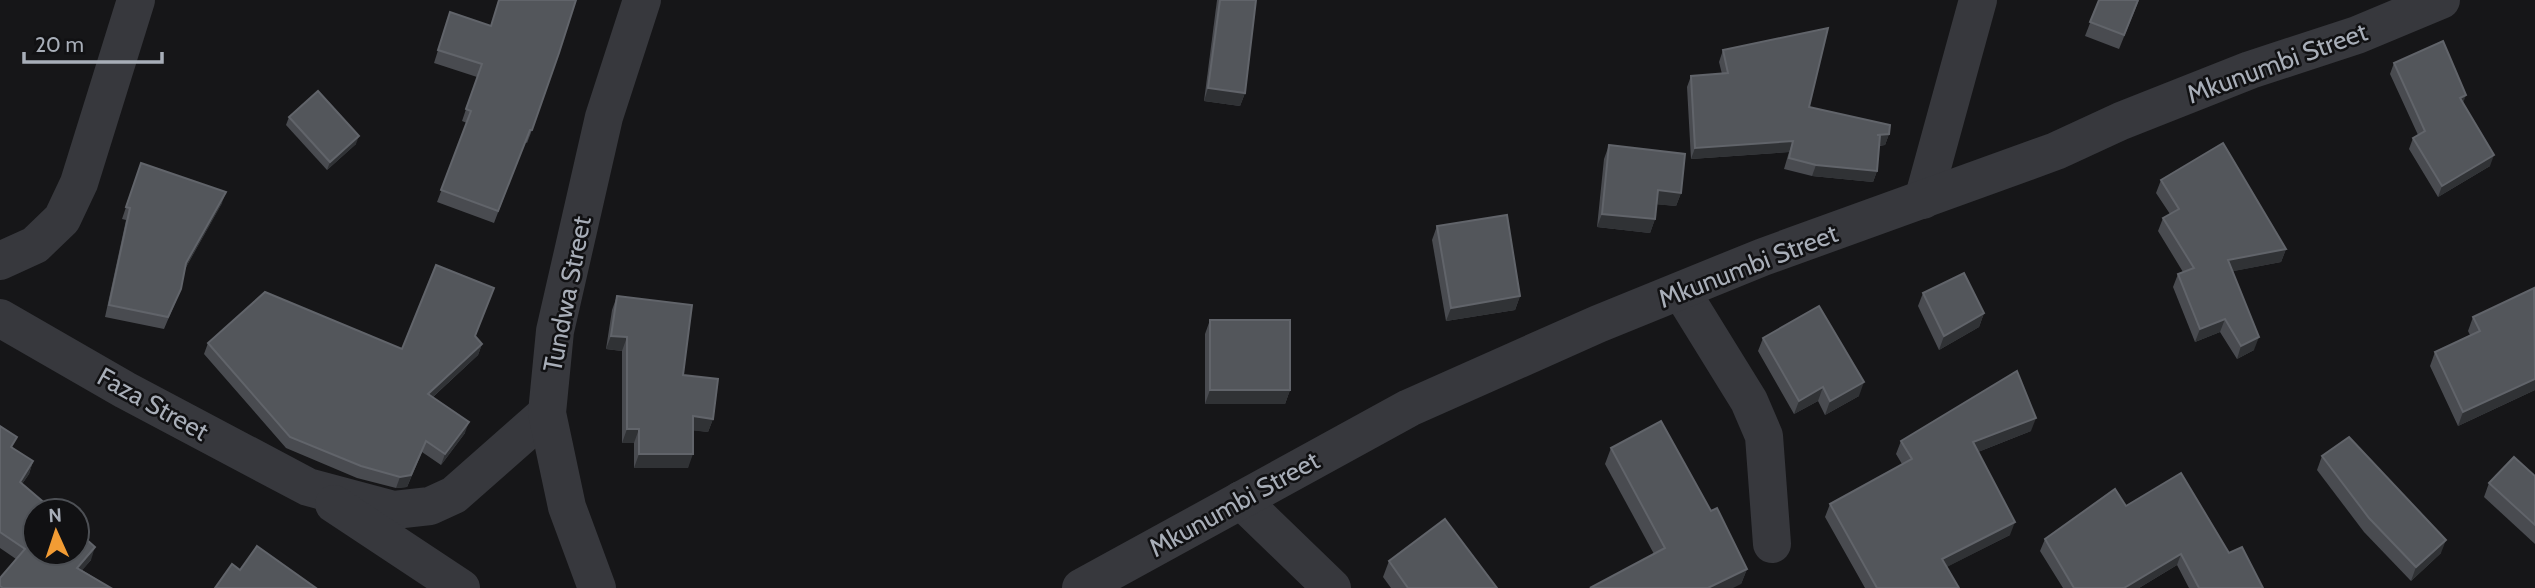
<svg xmlns="http://www.w3.org/2000/svg" width="2535" height="588" font-family="Cabin,sans-serif">
  <style>
    .lines { fill: none; stroke-linecap: round; stroke-linejoin: round }
    .minor { stroke: #37383d; stroke-width: 38 }
    .wall { fill: #494b50 }
    .shaded-wall { fill: #303235 }
    .building { fill: #53565b; stroke: #61646a; stroke-width: 2 }
    .labels { text-anchor: middle; dominant-baseline: central; stroke-width: 5; stroke-linejoin: round; paint-order: stroke }
    .street-label { font-size: 26px; fill: #a8aeb8; stroke: #111113 }
  </style>
  <rect width="100%" height="100%" fill="#161618"/>
  <g class="lines">
    <g class="minor">
      <polyline points="1923,200 1978,0"/>
      <polyline points="0,261 35,245 62,219 79,183 136,0"/>
      <polyline points="1681,291 1749,401 1764,436 1772,544"/>
      <polyline points="0,318 125,390 308,487 394,510 430,506 454,495 547,413"/>
      <polyline points="1241,500 1332,588"/>
      <polyline points="334,504 461,588"/>
      <polyline points="597,588 567,507 547,413 555,331 604,117 642,0"/>
      <polyline points="1081,588 1409,408 1598,324 1763,257 2056,151 2121,121 2250,70 2357,35 2441,0"/>
    </g>
  </g>
  <g class="wall">
    <polygon points="1217,0 1256,0 1245,93 1240,106 1204,101"/>
    <polygon points="2099,0 2139,0 2119,49 2085,36"/>
    <polygon points="450,12 532,130 527,143 525,142 494,223 437,202 467,123 462,121 477,77 434,63"/>
    <polygon points="1723,50 1809,107 1889,134 1885,145 1879,146 1877,171 1873,182 1812,176 1784,169 1789,152 1691,159 1687,87 1691,76 1722,74 1719,62"/>
    <polygon points="2394,63 2463,103 2490,166 2438,197 2409,149 2413,138 2418,135 2390,74"/>
    <polygon points="289,117 356,144 327,170 286,125"/>
    <polygon points="1609,145 1681,193 1676,206 1656,204 1655,219 1650,233 1597,227 1604,159"/>
    <polygon points="141,163 222,203 185,269 181,289 164,329 105,317 126,220 122,219"/>
    <polygon points="2161,180 2286,249 2281,262 2233,271 2254,350 2237,359 2220,332 2195,342 2173,287 2178,274 2183,272 2158,231 2163,218 2170,214 2156,193"/>
    <polygon points="1437,226 1520,296 1515,310 1446,321 1432,240"/>
    <polygon points="2535,290 2535,390 2458,426 2430,366 2435,352 2470,335 2468,331 2473,317"/>
    <polygon points="1923,293 1984,313 1979,327 1939,350 1918,306"/>
    <polygon points="617,296 683,375 713,419 708,432 693,430 688,468 634,468 634,443 622,443 622,351 606,349 612,310"/>
    <polygon points="1210,320 1290,390 1285,404 1205,404 1205,334"/>
    <polygon points="475,336 482,344 478,355 433,397 465,433 441,465 422,452 407,487 396,488 357,478 286,448 204,354 208,343 402,349"/>
    <polygon points="1763,338 1859,396 1825,415 1818,401 1794,414 1758,351"/>
    <polygon points="0,426 13,448 33,461 29,474 22,484 91,560 82,570 111,588 0,588 0,578 16,559 0,548"/>
    <polygon points="2031,431 1978,452 2010,535 1946,567 1959,588 1865,588 1825,517 1830,504 1902,464 1896,454 1901,441"/>
    <polygon points="1611,448 1711,511 1747,569 1741,584 1654,554 1605,464"/>
    <polygon points="2322,456 2441,553 2411,581 2364,532 2317,470"/>
    <polygon points="2535,476 2535,544 2484,497 2489,483"/>
    <polygon points="2126,506 2229,553 2263,588 2189,588 2177,565 2139,588 2063,588 2040,551 2045,539"/>
    <polygon points="1389,561 1497,588 1391,588 1383,577"/>
  </g>
  <g class="shaded-wall">
    <polygon points="1208,88 1245,93 1240,106 1204,101"/>
    <polygon points="2466,95 2462,106 2460,98"/>
    <polygon points="1889,134 1885,145 1873,146 1877,135"/>
    <polygon points="359,136 356,144 327,170 330,162"/>
    <polygon points="1793,141 1789,152 1691,159 1695,148"/>
    <polygon points="2494,155 2490,166 2438,197 2442,186"/>
    <polygon points="1816,165 1877,171 1873,182 1812,176"/>
    <polygon points="1658,190 1681,193 1676,206 1653,204"/>
    <polygon points="226,192 222,203 182,274 186,263"/>
    <polygon points="1602,214 1655,219 1650,233 1597,227"/>
    <polygon points="2286,249 2281,262 2224,273 2228,260"/>
    <polygon points="1520,296 1515,310 1446,321 1451,308"/>
    <polygon points="1984,313 1979,327 1939,350 1944,336"/>
    <polygon points="2225,319 2220,332 2195,342 2200,329"/>
    <polygon points="611,336 627,337 622,351 606,349"/>
    <polygon points="2259,337 2254,350 2237,359 2241,346"/>
    <polygon points="482,344 478,355 424,405 428,394"/>
    <polygon points="2535,379 2535,390 2458,426 2463,412"/>
    <polygon points="1864,382 1859,396 1825,415 1830,401"/>
    <polygon points="1823,387 1818,401 1794,414 1799,401"/>
    <polygon points="1210,390 1290,390 1285,404 1205,404"/>
    <polygon points="693,416 713,419 708,432 688,430"/>
    <polygon points="2036,418 2031,431 1968,456 1973,442"/>
    <polygon points="469,422 465,433 441,465 445,454"/>
    <polygon points="627,429 639,429 634,443 622,443"/>
    <polygon points="426,441 407,487 396,488 400,477"/>
    <polygon points="639,454 693,454 688,468 634,468"/>
    <polygon points="33,461 29,474 15,494 20,482"/>
    <polygon points="2015,522 2010,535 1937,572 1942,559"/>
    <polygon points="2446,540 2441,553 2411,581 2416,567"/>
    <polygon points="95,547 91,560 73,581 77,568"/>
    <polygon points="2181,554 2177,565 2139,588 2124,588"/>
    <polygon points="1747,569 1741,584 1733,588 1708,588"/>
  </g>
  <g class="building">
    <polygon points="499,0 576,0 559,53 532,130 530,130 498,211 441,190 471,111 466,109 482,64 438,50 450,12 491,26"/>
    <polygon points="1220,0 1256,0 1245,93 1208,88"/>
    <polygon points="2099,0 2138,0 2124,35 2090,22"/>
    <polygon points="1828,28 1809,107 1890,125 1889,134 1877,135 1880,135 1877,171 1816,165 1789,158 1793,141 1695,148 1691,76 1728,73 1723,50"/>
    <polygon points="2443,41 2466,95 2460,98 2494,155 2442,186 2413,138 2425,131 2394,63"/>
    <polygon points="318,91 359,136 330,162 289,117"/>
    <polygon points="2223,143 2286,249 2228,260 2259,337 2241,346 2225,319 2200,329 2178,274 2194,268 2163,218 2179,209 2161,180"/>
    <polygon points="1609,145 1685,154 1681,193 1658,190 1655,219 1602,214"/>
    <polygon points="141,163 226,192 186,263 181,289 168,317 109,305 130,208 126,207"/>
    <polygon points="1507,215 1520,296 1451,308 1437,226"/>
    <polygon points="436,265 494,288 475,336 482,344 428,394 469,422 445,454 426,441 411,475 400,477 361,466 290,437 208,343 265,292 402,349"/>
    <polygon points="1964,273 1984,313 1944,336 1923,293"/>
    <polygon points="2534,288 2535,379 2463,412 2435,352 2480,331 2473,317"/>
    <polygon points="617,296 692,305 683,375 718,379 713,419 693,416 693,454 639,454 639,429 627,429 627,337 611,336"/>
    <polygon points="1819,306 1864,382 1830,401 1823,387 1799,401 1763,338"/>
    <rect x="1210" y="320" width="80" height="70"/>
    <polygon points="2017,371 2036,418 1973,442 2015,522 1942,559 1959,588 1877,588 1830,504 1912,459 1901,441"/>
    <polygon points="1661,421 1711,511 1717,508 1747,569 1708,588 1590,588 1665,548 1611,448"/>
    <polygon points="0,426 17,437 11,447 33,461 20,482 54,511 35,511 35,553 77,553 77,531 95,547 77,568 111,588 3,588 0,586 0,578 25,549 0,532"/>
    <polygon points="2349,437 2446,540 2416,567 2369,518 2322,456"/>
    <polygon points="2514,457 2535,476 2535,525 2489,483"/>
    <polygon points="2181,473 2229,553 2242,547 2263,588 2199,588 2181,554 2124,588 2074,588 2045,539 2115,489 2126,506"/>
    <polygon points="1445,519 1497,588 1408,588 1389,561"/>
    <polygon points="257,546 316,588 215,588 232,564 240,570"/>
  </g>
  <g class="labels">
    <g class="street-label">
      <text transform="translate(2277 63) rotate(-20)">Mkunumbi Street</text>
      <text transform="translate(1748 266) rotate(-21)">Mkunumbi Street</text>
      <text transform="translate(567 294) rotate(-79)">Tundwa Street</text>
      <text transform="translate(153 404) rotate(29)">Faza Street</text>
      <text transform="translate(1234 504) rotate(-29)">Mkunumbi Street</text>
    </g>
  </g>
  <g transform="translate(56 532) rotate(357)"><circle r="33" fill="#111113" stroke="#4d5055" stroke-width="2"/>
  <path d="M0-5L12 26L0 18L-12 26Z" fill="#f29c34"/>
  <text y="-10" font-size="19" font-weight="bold" text-anchor="middle" fill="#a8aeb8">N</text>
  </g>
  <path d="M24 52v10h138v-10" fill="none" stroke="#a8aeb8" stroke-width="3.5"/>
  <text x="35" y="52" font-size="21" fill="#a8aeb8" stroke="#111113" stroke-width="5" paint-order="stroke">20 m</text>
</svg>
